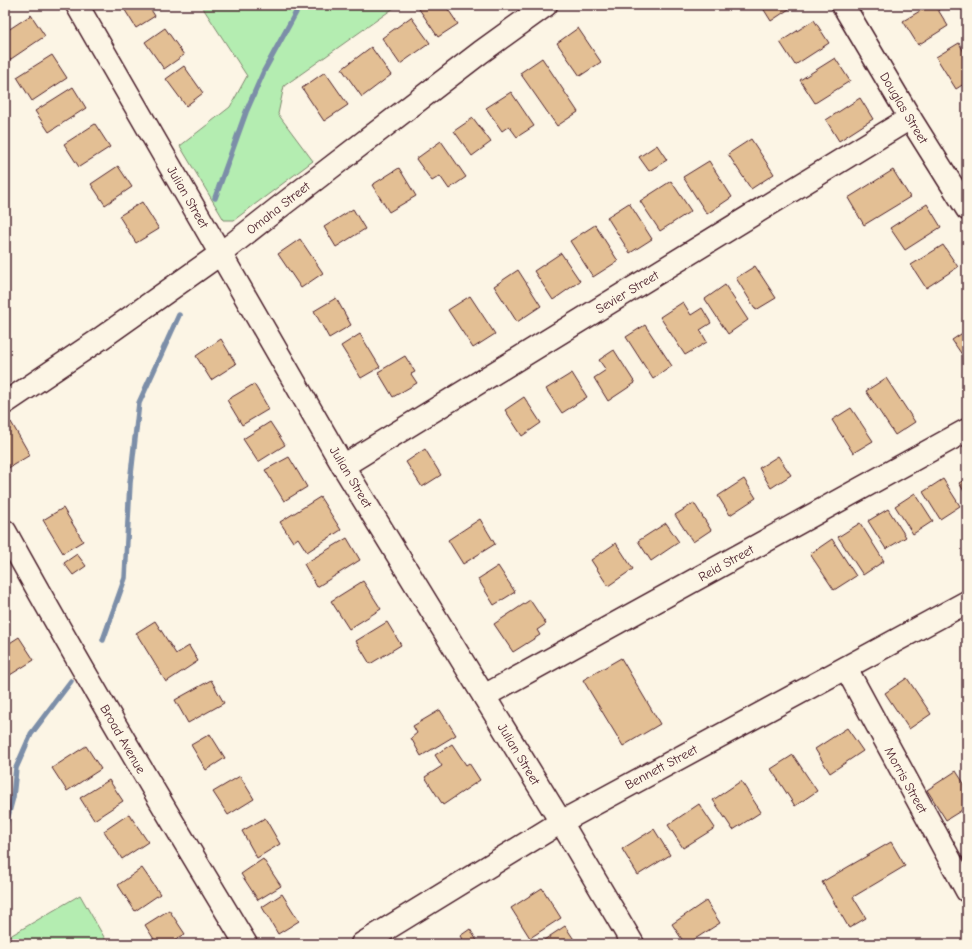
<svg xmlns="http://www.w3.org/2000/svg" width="972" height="949" font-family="'Comic Neue',sans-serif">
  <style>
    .green { fill: #b4edb1; stroke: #7f866e }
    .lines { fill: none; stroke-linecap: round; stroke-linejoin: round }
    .stream { stroke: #7b8ea8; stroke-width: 5.5 }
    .building { fill: #e3bf94; stroke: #4a1f2b }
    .minor-casing { stroke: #4a1f2b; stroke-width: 25 }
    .minor { stroke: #fcf5e5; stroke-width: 22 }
    .labels { text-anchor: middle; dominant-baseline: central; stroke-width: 3.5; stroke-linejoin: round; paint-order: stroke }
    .street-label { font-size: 13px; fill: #4a1f2b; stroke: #fcf5e5 }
  </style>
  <rect width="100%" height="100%" fill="#fcf5e5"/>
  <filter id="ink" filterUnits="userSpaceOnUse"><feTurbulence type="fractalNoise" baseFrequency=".025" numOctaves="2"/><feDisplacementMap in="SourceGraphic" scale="8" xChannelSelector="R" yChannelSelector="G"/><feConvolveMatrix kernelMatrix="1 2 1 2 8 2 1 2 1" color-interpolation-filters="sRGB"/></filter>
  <g filter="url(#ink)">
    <g class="green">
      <polygon points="201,5 398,5 284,86 278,114 313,161 234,220 224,220 180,146 230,107 247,76"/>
      <polygon points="80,895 108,944 5,944 5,939"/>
    </g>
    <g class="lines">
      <g class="stream">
        <polyline points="215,198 246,112 264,71 300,5"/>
        <polyline points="103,640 125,578 130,483 139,403 179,315"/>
        <polyline points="5,827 13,797 16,768 31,734 71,681"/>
      </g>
    </g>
    <g class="building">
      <polygon points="125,5 148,5 155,16 136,28 123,7"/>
      <polygon points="418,5 445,5 458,24 438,37 417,6"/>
      <polygon points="761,5 795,5 771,21"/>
      <polygon points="930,5 935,5 948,26 918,45 903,21"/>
      <polygon points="31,15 45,36 8,61 5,57 5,32"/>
      <polygon points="411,17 430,43 400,64 382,38"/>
      <polygon points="814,20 829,43 795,65 780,42"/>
      <polygon points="165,28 184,55 164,69 145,42"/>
      <polygon points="578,28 601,62 580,76 557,43"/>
      <polygon points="959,43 967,57 967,82 956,89 936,57"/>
      <polygon points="371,47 391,75 362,97 342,69"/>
      <polygon points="52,55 67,78 32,101 17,77"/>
      <polygon points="542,58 578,112 557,126 520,73"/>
      <polygon points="835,58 850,81 815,103 800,80"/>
      <polygon points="184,66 203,93 186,106 166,79"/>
      <polygon points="325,72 348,105 324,121 302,88"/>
      <polygon points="73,87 86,108 49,132 35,111"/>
      <polygon points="511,92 534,126 517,137 509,126 502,131 486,108"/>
      <polygon points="860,98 873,119 839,141 826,120"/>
      <polygon points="473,118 491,142 472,156 454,131"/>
      <polygon points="95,124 110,147 79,167 64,144"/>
      <polygon points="751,139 774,174 751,189 728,154"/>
      <polygon points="441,141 466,177 449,189 440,176 432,181 416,159"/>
      <polygon points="657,145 667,160 649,171 639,157"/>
      <polygon points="709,161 732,197 707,214 683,177"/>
      <polygon points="118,166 132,187 105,205 91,184"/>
      <polygon points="399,168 416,196 389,212 372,185"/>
      <polygon points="893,170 910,197 864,225 848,198"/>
      <polygon points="671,181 691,211 660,231 640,201"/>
      <polygon points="142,202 159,229 136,243 119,216"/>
      <polygon points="629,203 652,239 630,253 607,217"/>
      <polygon points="927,204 941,227 905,250 890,228"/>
      <polygon points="353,209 365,229 336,247 324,227"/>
      <polygon points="595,225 618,261 593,277 570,241"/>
      <polygon points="300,239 323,273 301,288 278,254"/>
      <polygon points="943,245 958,267 926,288 911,265"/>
      <polygon points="561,253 580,281 553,300 534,271"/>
      <polygon points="755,266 776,298 756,310 736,278"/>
      <polygon points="518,270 541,306 517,322 494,286"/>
      <polygon points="725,285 748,320 728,334 705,299"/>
      <polygon points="470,296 495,334 473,348 448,310"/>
      <polygon points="336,298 351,325 329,338 314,311"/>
      <polygon points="683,302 691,315 702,308 711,323 700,330 707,342 685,355 660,317"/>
      <polygon points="645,325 672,366 653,379 626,337"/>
      <polygon points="967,330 967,358 965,359 952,340"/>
      <polygon points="360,334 380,367 361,378 341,346"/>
      <polygon points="221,339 236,364 211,380 196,356"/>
      <polygon points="614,350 635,383 608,401 594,378 606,370 599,360"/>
      <polygon points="405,356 415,372 411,374 417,383 393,397 378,372"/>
      <polygon points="572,373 587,397 562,413 546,389"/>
      <polygon points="886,378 915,422 895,435 866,391"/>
      <polygon points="254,384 269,409 242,425 227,400"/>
      <polygon points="524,397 541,423 522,436 505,410"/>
      <polygon points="851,408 873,441 853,453 832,420"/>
      <polygon points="11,422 30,455 5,470 5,426"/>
      <polygon points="270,422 285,445 258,462 243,439"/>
      <polygon points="425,449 441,475 422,487 406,462"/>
      <polygon points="778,456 791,475 771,488 759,468"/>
      <polygon points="289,457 307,487 284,501 265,470"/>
      <polygon points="967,478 967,496 959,483"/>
      <polygon points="744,479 756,498 730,515 718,496"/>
      <polygon points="943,479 960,506 940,519 923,492"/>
      <polygon points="915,493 933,521 913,534 895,506"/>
      <polygon points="320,497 341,530 307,552 298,538 293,542 280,522"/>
      <polygon points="694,503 711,530 693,542 675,515"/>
      <polygon points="63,508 83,541 63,553 43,520"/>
      <polygon points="888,509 906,537 886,549 868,521"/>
      <polygon points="480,519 495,544 463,564 448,540"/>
      <polygon points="666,523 679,542 651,561 638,541"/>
      <polygon points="860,523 884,561 863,575 838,537"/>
      <polygon points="347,538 360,560 317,587 304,564"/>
      <polygon points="832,539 856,576 834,590 810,554"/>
      <polygon points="616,543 633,569 608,586 591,560"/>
      <polygon points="77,554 86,566 73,575 64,563"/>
      <polygon points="498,566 515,592 494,605 478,579"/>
      <polygon points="363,581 381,609 349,629 331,601"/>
      <polygon points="530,600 546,624 537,630 540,635 513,652 494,624"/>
      <polygon points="5,613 10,621 5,624"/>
      <polygon points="155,621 176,654 189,646 198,661 166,682 136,633"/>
      <polygon points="387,622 401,645 370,664 356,641"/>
      <polygon points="19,637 34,660 10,675 5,668 5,646"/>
      <polygon points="621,658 660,724 623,746 583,680"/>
      <polygon points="907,678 931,714 909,729 885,693"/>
      <polygon points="211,680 224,703 188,723 175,700"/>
      <polygon points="440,710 456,735 421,756 411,738 417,733 413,726"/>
      <polygon points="847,728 863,751 830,773 815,749"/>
      <polygon points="210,734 225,758 206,770 191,745"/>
      <polygon points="452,744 466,765 469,763 480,780 443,805 425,777 442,766 435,755"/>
      <polygon points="86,746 101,769 67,791 52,768"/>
      <polygon points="793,755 817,791 795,806 771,769"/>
      <polygon points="956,771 967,788 967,807 946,820 927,790"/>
      <polygon points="240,776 254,799 228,815 213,792"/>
      <polygon points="109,780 123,801 94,820 80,798"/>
      <polygon points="741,781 761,812 733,830 713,800"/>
      <polygon points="699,804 715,828 683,848 668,825"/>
      <polygon points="129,814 148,842 122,859 104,831"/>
      <polygon points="265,818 280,844 257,858 242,831"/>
      <polygon points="654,829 670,855 638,875 622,849"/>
      <polygon points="891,842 905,866 853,897 866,918 849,928 822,882"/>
      <polygon points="263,859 281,886 258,900 241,874"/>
      <polygon points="142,868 160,894 135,911 118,885"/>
      <polygon points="542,888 561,918 530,938 511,908"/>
      <polygon points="282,894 299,921 278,934 262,907"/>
      <polygon points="706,901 720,923 687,944 685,944 672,924"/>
      <polygon points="169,910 185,934 169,944 157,944 145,925"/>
      <polygon points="565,926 577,944 538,944"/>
      <polygon points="470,929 479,944 465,944 460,936"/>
    </g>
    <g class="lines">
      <defs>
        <g id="minor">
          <polyline points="77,5 343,466 561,822 633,944"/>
          <polyline points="843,5 910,118 967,209"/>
          <polyline points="5,403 100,339 220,254 277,209 481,52 546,5"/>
          <polyline points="343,466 910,118"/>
          <path d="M5,531C82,671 163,807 246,944"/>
          <polyline points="846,668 967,891"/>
          <polyline points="484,696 967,430"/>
          <polyline points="362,944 561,822 967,602"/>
        </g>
      </defs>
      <use href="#minor" class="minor-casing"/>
      <use href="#minor" class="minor"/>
    </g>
  </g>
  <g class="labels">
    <g class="street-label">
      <text transform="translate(904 108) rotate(59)">Douglas Street</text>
      <text transform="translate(188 197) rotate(60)">Julian Street</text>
      <text transform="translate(278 208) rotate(-38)">Omaha Street</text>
      <text transform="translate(627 292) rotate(-31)">Sevier Street</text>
      <text transform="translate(351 477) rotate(59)">Julian Street</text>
      <text transform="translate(726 563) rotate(-29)">Reid Street</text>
      <text transform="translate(123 739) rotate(60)">Broad Avenue</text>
      <text transform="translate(519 754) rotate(59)">Julian Street</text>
      <text transform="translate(661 767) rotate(-28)">Bennett Street</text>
      <text transform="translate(906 780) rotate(61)">Morris Street</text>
    </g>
  </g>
  <rect width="972" height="949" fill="none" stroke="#fcf5e5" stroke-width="20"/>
  <rect x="10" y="10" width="952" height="929" fill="none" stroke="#4a1f2b" stroke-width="1.5" filter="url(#ink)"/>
</svg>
